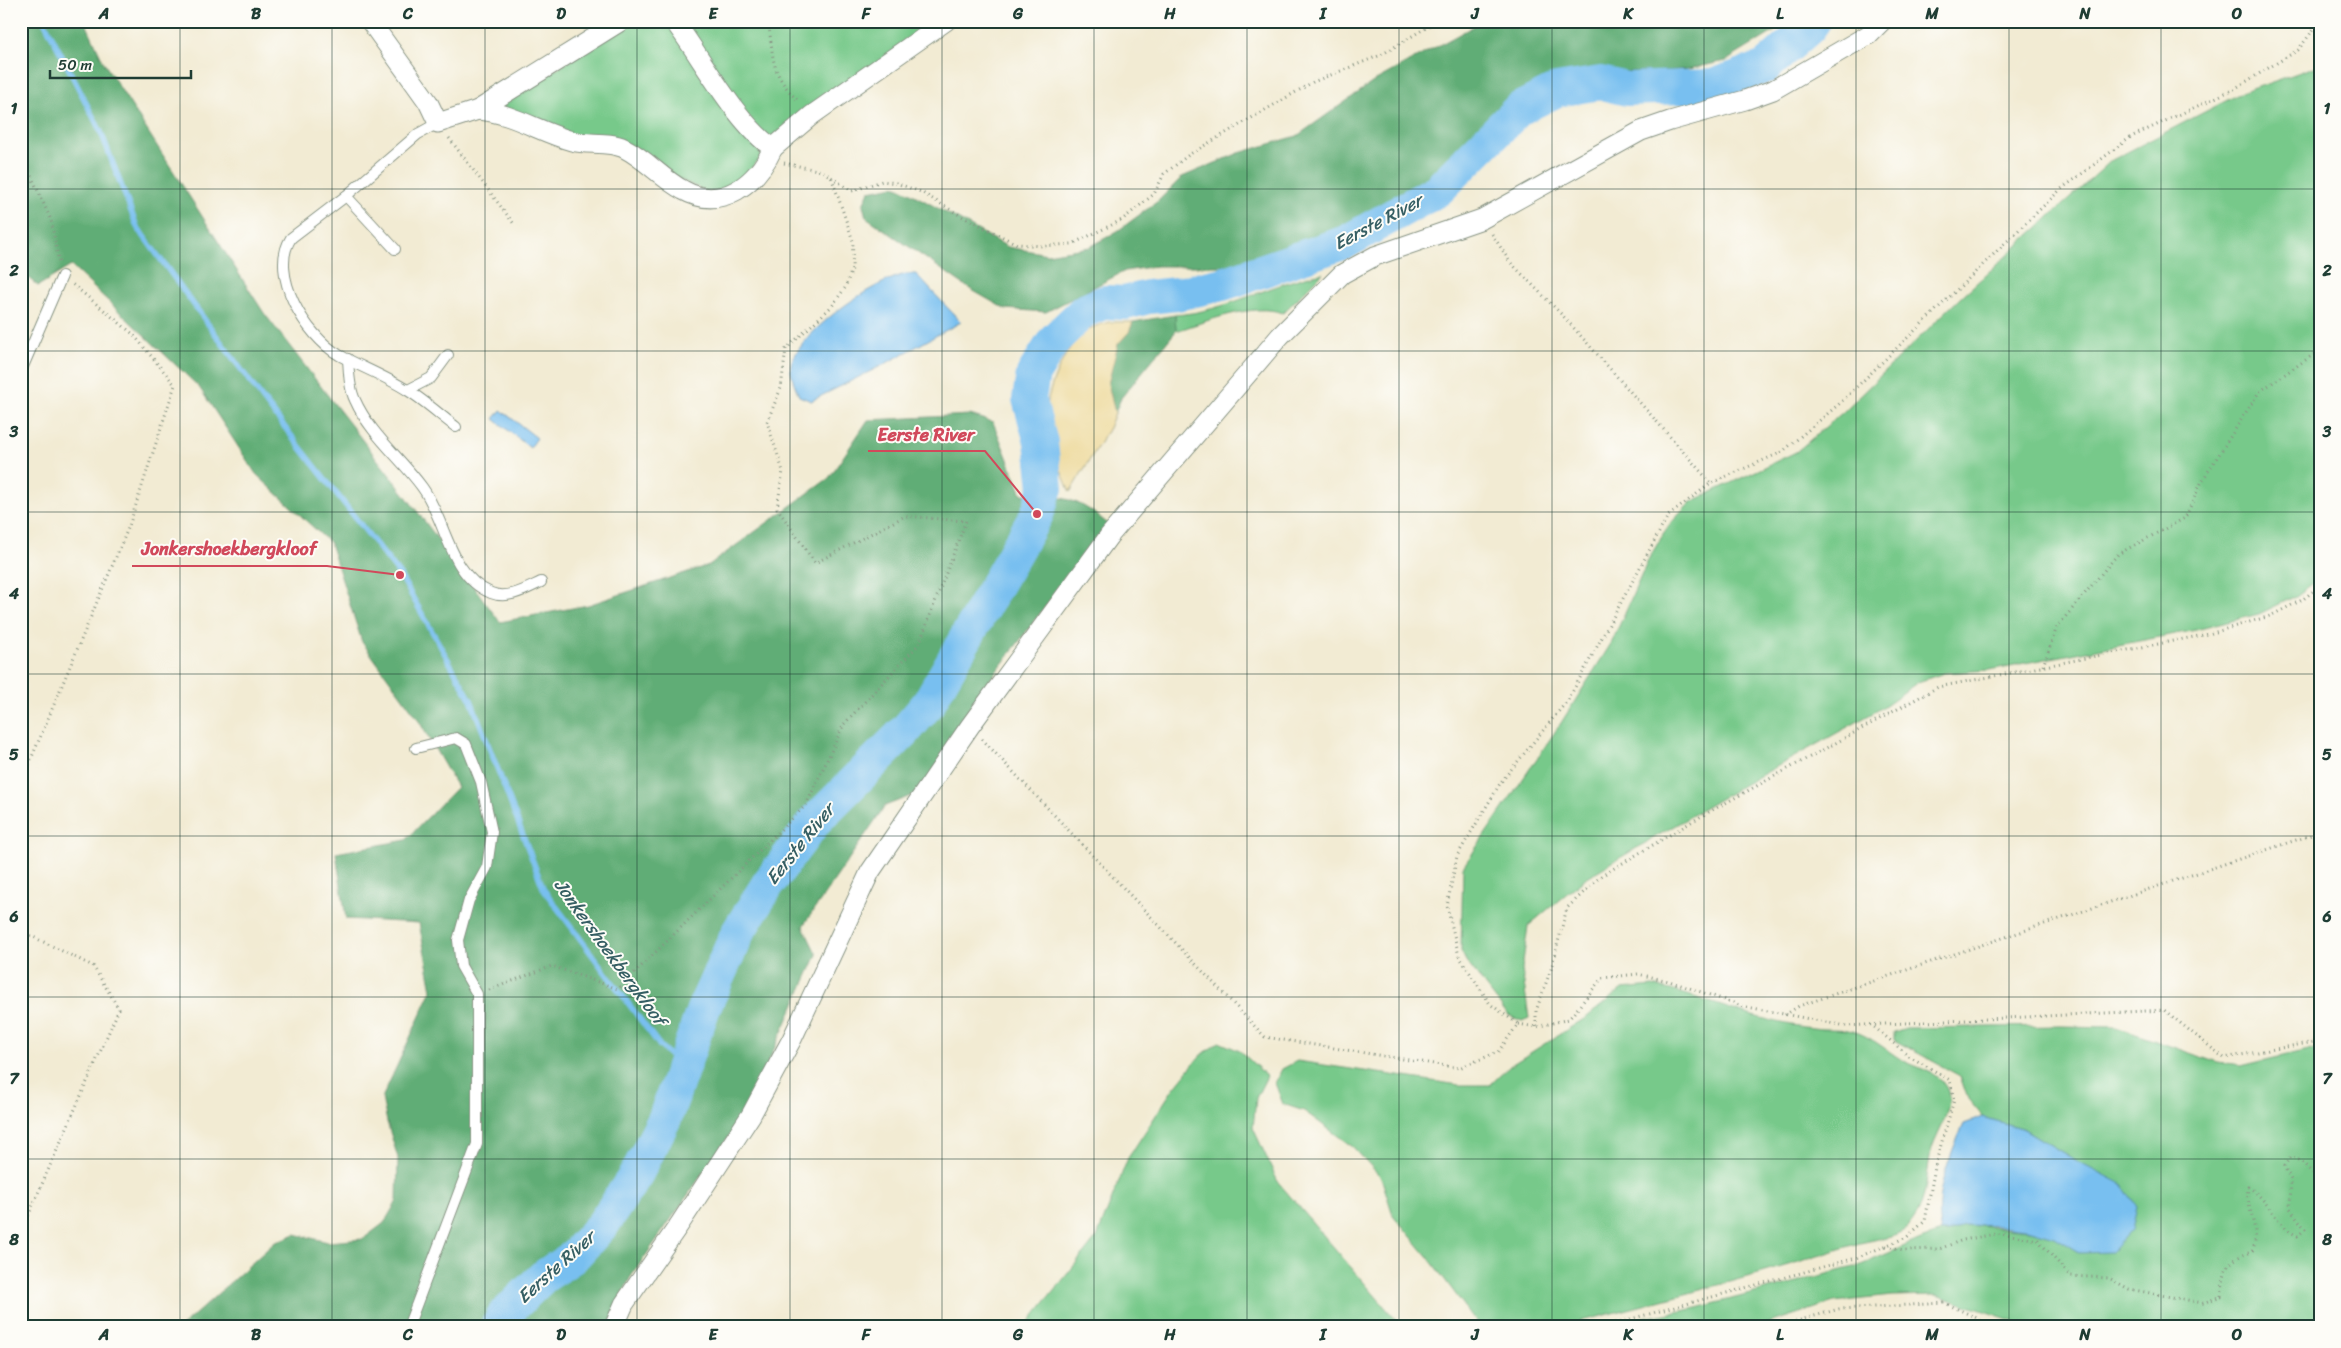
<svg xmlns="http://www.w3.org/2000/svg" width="2341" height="1348" font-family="Sriracha,sans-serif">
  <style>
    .green { fill: #77c98a; stroke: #4b835f }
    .forest { fill: #61ad76; stroke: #407555 }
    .sand { fill: #eeda9e; stroke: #868c69 }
    .water { fill: #78bff0; stroke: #4c7e92 }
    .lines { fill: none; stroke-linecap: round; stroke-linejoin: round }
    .stream { stroke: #78bff0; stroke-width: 5.5 }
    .river { stroke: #78bff0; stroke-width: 34 }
    .lane-casing { stroke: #889484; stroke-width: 12 }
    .street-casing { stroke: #889484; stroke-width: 21 }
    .path { stroke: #889484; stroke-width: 3; stroke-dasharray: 1 4; stroke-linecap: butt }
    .lane { stroke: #fff; stroke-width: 10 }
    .street { stroke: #fff; stroke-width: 19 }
    .grid { fill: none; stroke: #1f3d34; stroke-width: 1; stroke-opacity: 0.55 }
    .labels { text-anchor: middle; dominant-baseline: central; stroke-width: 4; stroke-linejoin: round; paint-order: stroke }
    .water-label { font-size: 18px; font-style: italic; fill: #355e63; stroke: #fdfcf7 }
    .leader { fill: none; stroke: #d1495b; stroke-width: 2 }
    .callout-dot { fill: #d1495b; stroke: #fdfcf7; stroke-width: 2 }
    .callout-label { font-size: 18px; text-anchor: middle; font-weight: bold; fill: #d1495b; stroke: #fdfcf7; stroke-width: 4; stroke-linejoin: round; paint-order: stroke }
    .neatline { fill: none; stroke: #1f3d34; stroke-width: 2 }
    .grid-label { font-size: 16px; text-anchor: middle; font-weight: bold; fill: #1f3d34 }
  </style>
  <rect width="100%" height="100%" fill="#fdfcf7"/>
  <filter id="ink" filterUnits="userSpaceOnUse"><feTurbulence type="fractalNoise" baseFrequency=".02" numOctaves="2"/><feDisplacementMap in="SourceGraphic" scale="10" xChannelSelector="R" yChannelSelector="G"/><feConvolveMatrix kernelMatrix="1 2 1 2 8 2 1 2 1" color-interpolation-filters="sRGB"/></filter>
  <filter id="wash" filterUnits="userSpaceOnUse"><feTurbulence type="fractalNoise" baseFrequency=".0096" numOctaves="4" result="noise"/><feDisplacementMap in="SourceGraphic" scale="20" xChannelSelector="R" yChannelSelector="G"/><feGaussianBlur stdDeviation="1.12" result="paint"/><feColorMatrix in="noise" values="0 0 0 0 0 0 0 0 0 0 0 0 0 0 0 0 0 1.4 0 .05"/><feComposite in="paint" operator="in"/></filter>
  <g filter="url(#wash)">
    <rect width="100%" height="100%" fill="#f2ebd3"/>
    <g class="green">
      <polygon points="632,21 667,21 762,156 733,189 707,192 668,174 498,106"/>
      <polygon points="681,21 936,21 773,140 761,134"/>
      <polygon points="2320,65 2320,578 2296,596 2259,614 2196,630 1989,670 1944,673 1918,682 1880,709 1742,786 1584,879 1528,926 1522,969 1529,1018 1522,1021 1508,1015 1466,961 1461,951 1463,867 1561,723 1612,642 1649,558 1669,525 1691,502 1796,452 1842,413 1960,298 2112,160 2241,93"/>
      <path d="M1323,273L1283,313C1253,302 1205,322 1176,331L1175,315C1226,312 1273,282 1323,273Z"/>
      <path d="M1653,986C1694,994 1732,1012 1773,1021C1786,1024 1800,1027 1813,1028C1826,1030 1841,1028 1853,1031C1872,1037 1886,1050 1902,1060C1917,1068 1937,1071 1946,1087C1957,1107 1935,1133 1931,1152C1926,1176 1926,1211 1907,1228C1896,1238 1868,1240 1853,1245C1763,1274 1673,1298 1581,1321L1569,1327H1480L1428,1257L1393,1215L1381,1177L1353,1147L1304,1111L1283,1104L1275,1083L1282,1069L1297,1061L1459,1085H1490L1511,1065L1587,1017L1622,989Z"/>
      <polygon points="2061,1026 2116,1027 2218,1063 2241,1066 2320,1047 2320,1327 2020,1327 2014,1321 1936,1295 1892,1296 1834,1302 1756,1327 1627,1327 1633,1320 1697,1308 1861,1265 1923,1238 1941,1232 1948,1232 1963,1225 2031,1230 2056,1237 2081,1253 2070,1157 2024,1129 1983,1117 1968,1099 1960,1076 1894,1040 1894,1032 1906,1028"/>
      <polygon points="1219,1042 1240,1051 1267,1076 1256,1098 1253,1128 1278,1182 1402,1327 1025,1327 1097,1237 1128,1158 1173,1089 1199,1057"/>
    </g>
    <g class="forest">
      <path d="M21,21H85L104,63L264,313L405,495L500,622L588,605L709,565L829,478L868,420L970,415L993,422L1022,494C1064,498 1074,495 1108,524L974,701L921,792L885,806L803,926L817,955L745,1113L630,1278L608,1327H181L274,1243L295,1234L328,1242L363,1239L384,1223L397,1201L398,1158L387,1122L382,1098L432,990L419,923L346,919L336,853L406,840L457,787L416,716L362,642L330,543L256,474L199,387L71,266L38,286L21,272Z"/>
      <polygon points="1483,21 1785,21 1775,31 1726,61 1688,69 1656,72 1587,71 1551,76 1514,96 1491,115 1446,163 1409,191 1359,220 1290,251 1227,266 1156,266 1125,271 1046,312 1005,309 970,289 866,217 863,205 869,191 894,186 907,191 1008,247 1047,254 1090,247 1119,230 1158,201 1182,177 1239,153 1297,136 1376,80"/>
      <polygon points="1175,315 1176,331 1121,398 1115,413 1108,384 1118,344 1129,332 1133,322"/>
    </g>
    <path class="sand" d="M1110,322H1133L1129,332L1118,344L1108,384L1115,413L1109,428L1070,492C1060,468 1047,441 1046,414C1046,393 1062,356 1076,340C1085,329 1097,325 1110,322Z"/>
    <g class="water">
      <path d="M906,274H916L961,322L883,365L811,401L799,396C795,385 787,370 793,359C809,326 870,283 906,274Z"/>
      <polygon points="501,410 537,438 530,448 494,419"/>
      <path d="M1983,1117L2024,1129L2070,1157L2122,1184L2137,1207L2132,1230L2111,1252L2081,1253L2055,1237L2031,1230L2000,1226L1963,1225L1948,1232H1941C1932,1199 1950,1154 1964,1124Z"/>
    </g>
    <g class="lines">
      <polyline class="stream" points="44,21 101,132 137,227 265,402 400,575 471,700 544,890 660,1046 684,1068"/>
      <polyline class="river" points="497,1327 505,1314 543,1277 573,1257 603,1224 637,1173 665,1118 703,1010 738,932 768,884 815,821 904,732 928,704 1037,514 1046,488 1041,442 1029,399 1033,374 1055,339 1084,311 1105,302 1125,303 1148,297 1177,294 1223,284 1346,242 1438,190 1519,109 1557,90 1601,83 1627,89 1713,86 1765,67 1809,28 1814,21"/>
    </g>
  </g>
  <g filter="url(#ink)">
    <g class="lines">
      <defs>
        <g id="lane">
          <path d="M438,123L418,134L346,196L291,238C268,274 306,336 339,355C361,367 385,376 407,390C424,400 440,415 456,427"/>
          <polyline points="346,196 395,249"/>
          <path d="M348,359C349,372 349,388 355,400C370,434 400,457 422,487C446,519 449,576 491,593C508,600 526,589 541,582"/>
          <polyline points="21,371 62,276"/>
          <polyline points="408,390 431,378 448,355"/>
          <polyline points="408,1327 477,1144 477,994 461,966 458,940 469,900 487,867 492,832 481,782 466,744 456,738 416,748"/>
        </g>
        <g id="street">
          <polyline points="370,21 428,102 438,123 478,110 621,21"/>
          <path d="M674,21C702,58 736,123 773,148L812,115L946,21"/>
          <path d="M478,110C513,113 539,132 572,141C588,145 609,141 624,148C646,159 662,179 683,190C722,212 757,183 773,148"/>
          <polyline points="614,1327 624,1304 679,1225 751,1115 792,1039 870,872 970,726 1109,536 1280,336 1342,274 1375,256 1482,219 1641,131 1670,121 1745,100 1773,90 1868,35 1882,21"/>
        </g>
      </defs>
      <use href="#lane" class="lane-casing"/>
      <use href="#street" class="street-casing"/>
      <g class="path">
        <path d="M768,21C775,61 768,70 799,102"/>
        <polyline points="449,138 514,224"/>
        <polyline points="21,153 51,220 59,263"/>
        <polyline points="784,163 822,171 852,191 882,181 896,183 921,192 961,216 1017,244 1042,246 1072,244 1122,220 1154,194 1164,174 1190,154 1313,82 1381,55 1437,21"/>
        <polyline points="1492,234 1510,262 1565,318 1711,483"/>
        <polyline points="2043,666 2057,627 2118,554 2185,518 2202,481 2259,392 2320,350"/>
        <polyline points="982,739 1265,1037 1459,1068 1498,1052 1518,1024 1490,1004 1459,956 1447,906 1457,856 1501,782 1568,700 1668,516 1711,483 1782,452 1838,405 2060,190 2131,137 2234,89 2298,50 2317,25 2320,27"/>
        <polyline points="21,783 129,526 175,385 133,334 72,284"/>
        <polyline points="21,931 93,966 119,1009 21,1232"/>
        <polyline points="489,990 552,966 618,989 806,805 844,724 919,644 966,521 905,516 815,563 777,508 783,471 767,422 781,388 786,349 832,306 845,288 852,269 853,241 831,176"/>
        <polyline points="1785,1015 1799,1006 2320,832"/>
        <polyline points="1518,1024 1536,1027 1569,1019 1602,978 1638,974 1669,981 1742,1006 1846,1026 2164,1010 2224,1058 2320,1041"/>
        <polyline points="1536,1027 1536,1011 1551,969 1567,908 1601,876 1698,818 1938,687 2209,634 2270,616 2302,600 2320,586"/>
        <path d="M1886,1246L1903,1250L1939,1249L1963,1240L2001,1233L2038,1240L2070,1276L2109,1278L2129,1289L2203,1303L2221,1296C2225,1270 2225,1260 2252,1252C2262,1228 2245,1210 2248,1187C2269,1199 2276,1227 2298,1236L2305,1229L2290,1208L2291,1180L2284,1166L2291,1156L2302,1162L2320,1181"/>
        <polyline points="1601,1327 1856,1258 1907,1237 1925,1221 1936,1162 1954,1100 1950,1080 1909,1056 1873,1026"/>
        <polyline points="1776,1327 1839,1309 1945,1303 1996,1327"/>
      </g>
      <use href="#lane" class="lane"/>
      <use href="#street" class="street"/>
    </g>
  </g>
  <path class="grid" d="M180,21V1327M332,21V1327M485,21V1327M637,21V1327M790,21V1327M942,21V1327M1094,21V1327M1247,21V1327M1399,21V1327M1552,21V1327M1704,21V1327M1856,21V1327M2009,21V1327M2161,21V1327M21,189H2320M21,351H2320M21,512H2320M21,674H2320M21,836H2320M21,997H2320M21,1159H2320"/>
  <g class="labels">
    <g class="water-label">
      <text transform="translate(1378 222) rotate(-28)">Eerste River</text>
      <text transform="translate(800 844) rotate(-51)">Eerste River</text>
      <text transform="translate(610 952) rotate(54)">Jonkershoekbergkloof</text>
      <text transform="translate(556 1267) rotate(-42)">Eerste River</text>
    </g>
  </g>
  <path class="leader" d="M1037 514L985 451H868M400 575L327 566H132"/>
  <g class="callout-dot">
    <circle cx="1037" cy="514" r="5"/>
    <circle cx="400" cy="575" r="5"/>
  </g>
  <g class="callout-label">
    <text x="926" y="441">Eerste River</text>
    <text x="229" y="555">Jonkershoekbergkloof</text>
  </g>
  <rect width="2341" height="1348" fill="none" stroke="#fdfcf7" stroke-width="55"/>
  <path d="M50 70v8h141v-8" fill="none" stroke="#1f3d34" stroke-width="2.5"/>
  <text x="58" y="70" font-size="15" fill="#1f3d34" stroke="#fdfcf7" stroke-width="4" paint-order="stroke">50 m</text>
  <rect x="28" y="28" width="2286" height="1292" class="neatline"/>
  <g class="grid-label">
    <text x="104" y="19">A</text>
    <text x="256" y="19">B</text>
    <text x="408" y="19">C</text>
    <text x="561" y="19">D</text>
    <text x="713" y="19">E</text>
    <text x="866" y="19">F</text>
    <text x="1018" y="19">G</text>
    <text x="1170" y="19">H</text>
    <text x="1323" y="19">I</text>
    <text x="1475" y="19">J</text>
    <text x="1628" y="19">K</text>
    <text x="1780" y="19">L</text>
    <text x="1932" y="19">M</text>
    <text x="2085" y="19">N</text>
    <text x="2237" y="19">O</text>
    <text x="14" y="114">1</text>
    <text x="2327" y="114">1</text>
    <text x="14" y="276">2</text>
    <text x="2327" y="276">2</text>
    <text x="14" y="437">3</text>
    <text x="2327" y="437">3</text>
    <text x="14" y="599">4</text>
    <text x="2327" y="599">4</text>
    <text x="14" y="760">5</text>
    <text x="2327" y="760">5</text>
    <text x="14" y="922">6</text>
    <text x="2327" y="922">6</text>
    <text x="14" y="1084">7</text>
    <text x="2327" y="1084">7</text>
    <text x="14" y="1245">8</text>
    <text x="2327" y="1245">8</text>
    <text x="104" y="1340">A</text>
    <text x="256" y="1340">B</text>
    <text x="408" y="1340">C</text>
    <text x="561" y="1340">D</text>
    <text x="713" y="1340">E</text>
    <text x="866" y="1340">F</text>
    <text x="1018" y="1340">G</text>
    <text x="1170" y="1340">H</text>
    <text x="1323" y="1340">I</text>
    <text x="1475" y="1340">J</text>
    <text x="1628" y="1340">K</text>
    <text x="1780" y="1340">L</text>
    <text x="1932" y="1340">M</text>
    <text x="2085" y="1340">N</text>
    <text x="2237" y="1340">O</text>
  </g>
</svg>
